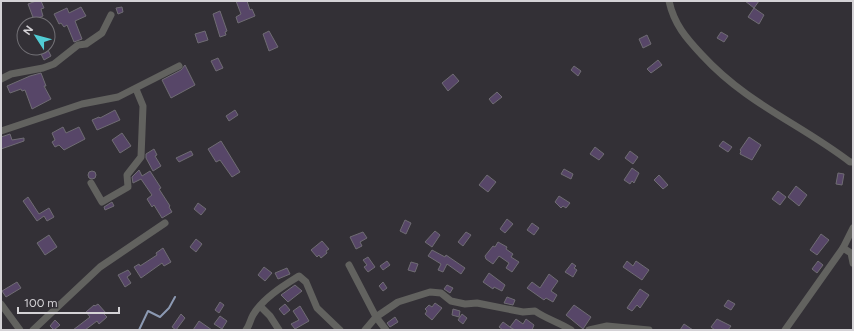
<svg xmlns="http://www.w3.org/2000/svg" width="854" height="331" font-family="Figtree,sans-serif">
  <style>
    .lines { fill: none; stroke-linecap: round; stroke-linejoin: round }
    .stream { stroke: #8c99b2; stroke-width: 2 }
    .building { fill: #574668; stroke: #6f6c73 }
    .minor { stroke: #62625f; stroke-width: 7 }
  </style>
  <rect width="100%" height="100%" fill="#333036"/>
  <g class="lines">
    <polyline class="stream" points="139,330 148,311 160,317 169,308 175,297"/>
  </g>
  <g class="building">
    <polygon points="36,1 41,1 44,8 41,9 43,16 34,20 28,4"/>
    <polygon points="236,1 247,1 250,10 252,9 255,16 238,23 236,17 241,14"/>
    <polygon points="745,1 759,1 754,8"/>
    <polygon points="81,7 86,16 75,21 82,39 74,42 67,25 64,27 61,23 59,24 54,14 67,8 69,13"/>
    <polygon points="122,7 123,12 118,14 116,8"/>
    <polygon points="754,8 764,15 759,24 748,17"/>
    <polygon points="220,11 227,31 225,32 226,35 220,37 213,14"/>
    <polygon points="205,31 208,40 198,43 195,34"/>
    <polygon points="269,31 278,47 269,51 263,34"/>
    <polygon points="721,32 728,36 724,42 717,38"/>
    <polygon points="647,35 651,44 643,48 639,39"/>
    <polygon points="48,50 51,56 44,60 41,54"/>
    <polygon points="218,58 223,68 216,71 211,61"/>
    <polygon points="658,60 662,65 651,73 647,69"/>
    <polygon points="185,65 195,85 171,98 162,80 181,70"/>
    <polygon points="574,66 581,71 578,76 571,70"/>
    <polygon points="41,73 46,86 44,86 51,99 32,109 25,90 22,91 21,89 10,93 7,86 30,76"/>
    <polygon points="453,74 459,81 448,91 442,83"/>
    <polygon points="497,92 502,97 493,104 489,99"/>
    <polygon points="115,110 120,120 97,130 92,120 99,117 100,118"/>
    <polygon points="235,110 238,115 229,121 226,116"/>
    <polygon points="63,127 66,133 79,127 85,139 64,150 59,145 55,147 52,142 55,140 52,133"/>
    <polygon points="122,133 131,146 120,153 112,140"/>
    <polygon points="10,134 12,140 24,138 24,141 1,149 1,137"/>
    <polygon points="749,137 761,145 752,160 740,154 741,151 740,150"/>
    <polygon points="221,141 240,172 232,177 220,160 216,162 208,149"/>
    <polygon points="723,141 732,147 728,152 719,146"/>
    <polygon points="595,147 604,154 599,160 590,154"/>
    <polygon points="154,149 157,155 155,156 161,166 153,171 146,158 146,154"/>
    <polygon points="191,151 193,155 179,162 176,158"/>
    <polygon points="630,151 638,157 633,164 625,158"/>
    <polygon points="632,168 639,173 634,183 632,181 630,184 624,180"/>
    <polygon points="564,169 573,174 571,179 561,174"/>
    <polygon points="139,170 142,176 150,171 161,188 159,189 170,206 169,207 172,212 162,218 154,205 152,207 147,199 152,195 141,179 133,183 132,177"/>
    <circle cx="92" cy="175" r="4"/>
    <polygon points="838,173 844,174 842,185 836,184"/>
    <polygon points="487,175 496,182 488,192 479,185"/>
    <polygon points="659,175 668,185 663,189 654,180"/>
    <polygon points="796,186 807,195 799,206 788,197"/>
    <polygon points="778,191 786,197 780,205 772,199"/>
    <polygon points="559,196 570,203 566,208 563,206 561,208 555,202"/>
    <polygon points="28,197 39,214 49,208 54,217 47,221 44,216 37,221 23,201"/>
    <polygon points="112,202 114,206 105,210 104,207"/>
    <polygon points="198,203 206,209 201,215 194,209"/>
    <polygon points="507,219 513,224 505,233 500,229"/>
    <polygon points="405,220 411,223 406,234 400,231"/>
    <polygon points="532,223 539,228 534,235 527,230"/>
    <polygon points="435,231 440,235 432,247 425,242"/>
    <polygon points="363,232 367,238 360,242 362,246 356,249 350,237"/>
    <polygon points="466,232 471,235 463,246 458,242"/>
    <polygon points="821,234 829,240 817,255 810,250"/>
    <polygon points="49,235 57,247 45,255 37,243"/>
    <polygon points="196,239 202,244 196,252 190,247"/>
    <polygon points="322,241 329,249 326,251 327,253 321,258 319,255 317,257 311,250"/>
    <polygon points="498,242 507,247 506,249 513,254 511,257 519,262 512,272 506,268 509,263 499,256 493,264 486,259 485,256 493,246 495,247"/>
    <polygon points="163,248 171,262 164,266 162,263 141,278 134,267 139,264 140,266 157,255 156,253"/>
    <polygon points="432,250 445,257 446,255 465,268 461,274 447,264 443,272 438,270 441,264 428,256"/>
    <polygon points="368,257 375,267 368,272 364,267 367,265 363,260"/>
    <polygon points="387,261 390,265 383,270 380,266"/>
    <polygon points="627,261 633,266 636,261 649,270 642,280 623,267"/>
    <polygon points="818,261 823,265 817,273 812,269"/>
    <polygon points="411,262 418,264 415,272 408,270"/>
    <polygon points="572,263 576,266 574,268 577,270 573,277 565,272"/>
    <polygon points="264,267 272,273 265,281 258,275"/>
    <polygon points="287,268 290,274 278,279 275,273"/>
    <polygon points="128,270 131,274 127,277 131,283 125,287 118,275"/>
    <polygon points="489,273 505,285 502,291 494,287 493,289 483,282"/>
    <polygon points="549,274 558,281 551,291 557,295 553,302 546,298 544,300 527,288 532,282 540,288"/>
    <polygon points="17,282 21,288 6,297 2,291"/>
    <polygon points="383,282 387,288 383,291 379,286"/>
    <polygon points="295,285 302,291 288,302 281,295"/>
    <polygon points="447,285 453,288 450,293 444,289"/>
    <polygon points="640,289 649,295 640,308 637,305 632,311 627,308"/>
    <polygon points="507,297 515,300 513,305 504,303"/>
    <polygon points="728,300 735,304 731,310 724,306"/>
    <polygon points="220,302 224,305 219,313 215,310"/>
    <polygon points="435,303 442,308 432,320 425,314 427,311 425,309 429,305 432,307"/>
    <polygon points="98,304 106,313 104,314 107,317 99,324 97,321 85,330 73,330 90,317 86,312 94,305 95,306"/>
    <polygon points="285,304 290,310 284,315 279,309"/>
    <polygon points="574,305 591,317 583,329 566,315"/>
    <polygon points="300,306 309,321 295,329 291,324 299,320 293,311"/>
    <polygon points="453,309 460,311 459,317 452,315"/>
    <polygon points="181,314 185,318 176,330 172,327"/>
    <polygon points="462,314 467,318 463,324 458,320"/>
    <polygon points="220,316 227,321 222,329 214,324"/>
    <polygon points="395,317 398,322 390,327 387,323"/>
    <polygon points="516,319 523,324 526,319 534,325 532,330 515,330 510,327"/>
    <polygon points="717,319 731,326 728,330 715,330 711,327"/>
    <polygon points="55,320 60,325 54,330 50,326"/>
    <polygon points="199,321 212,330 193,330"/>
    <polygon points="503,322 514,330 503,330 499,327"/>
    <polygon points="684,324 693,330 680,330"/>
  </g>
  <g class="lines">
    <g class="minor">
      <path d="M669,1C674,24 686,38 702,55C747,104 799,123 850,162H853"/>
      <polyline points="1,79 11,74 43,68 54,64 78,45 86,44 102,33 111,15"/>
      <polyline points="1,131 82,104 118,97 179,66"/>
      <polyline points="91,183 102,202 128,187 127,175 141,157 143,106 136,89"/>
      <polyline points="843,248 851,253 853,263"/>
      <polyline points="349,265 376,317 386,330"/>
      <polyline points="1,304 20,330"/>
      <polyline points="261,307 270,316 279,330"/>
      <polyline points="33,330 100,267 165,223"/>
      <path d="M246,330C250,325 250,320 253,315C263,298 283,286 299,276L306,282L317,308L340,330"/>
      <path d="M365,330L376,317L398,302L430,292L441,293L451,301L465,304L477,303L523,312L535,311C546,319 559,322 571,330"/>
      <polyline points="589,330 607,326 649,330"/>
      <polyline points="785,330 843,248 853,228"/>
    </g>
  </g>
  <rect width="854" height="331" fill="none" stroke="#d4d2d6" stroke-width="4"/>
  <g transform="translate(36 36) rotate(306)"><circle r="19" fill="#333036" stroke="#737176"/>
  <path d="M0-3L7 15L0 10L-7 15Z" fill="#51ccd4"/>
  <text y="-6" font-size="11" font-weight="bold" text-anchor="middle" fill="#d4d2d6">N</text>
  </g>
  <path d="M18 307v6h101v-6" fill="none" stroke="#d4d2d6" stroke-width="2"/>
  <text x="24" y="307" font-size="12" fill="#d4d2d6" stroke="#333036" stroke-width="3" paint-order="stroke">100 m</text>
</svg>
